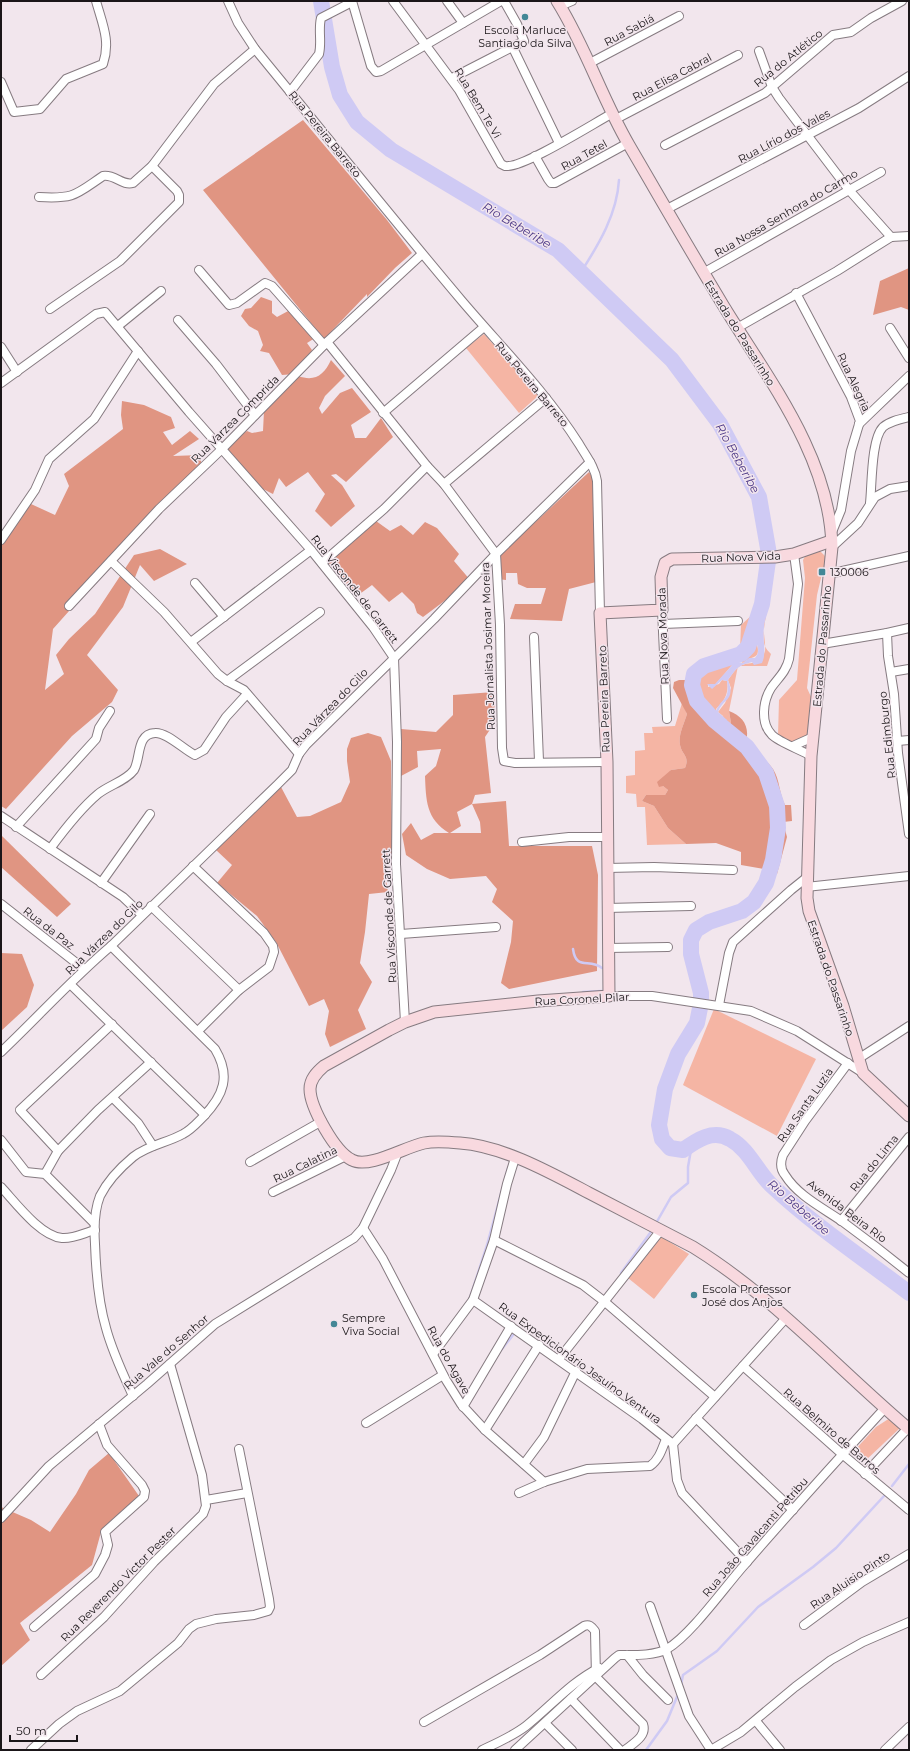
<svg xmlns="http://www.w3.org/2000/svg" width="910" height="1751" font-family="Montserrat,sans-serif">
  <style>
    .green { fill: #f5b5a4 }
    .forest { fill: #e09582; fill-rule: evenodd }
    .water { fill: #cfcaf4 }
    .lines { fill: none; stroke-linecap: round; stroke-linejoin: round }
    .stream { stroke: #cfcaf4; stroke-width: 2.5 }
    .river { stroke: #cfcaf4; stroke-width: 16 }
    .street-casing { stroke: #867b81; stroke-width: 10 }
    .secondary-casing { stroke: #867b81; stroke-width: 13 }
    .street { stroke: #fff; stroke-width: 8 }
    .secondary { stroke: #f8d9df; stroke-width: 11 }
    .poi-dot { fill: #438796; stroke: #f2e6ed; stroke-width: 1.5 }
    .labels { text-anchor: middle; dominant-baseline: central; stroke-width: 3; stroke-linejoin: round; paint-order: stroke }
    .poi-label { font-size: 11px; fill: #1b1619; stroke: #f2e6ed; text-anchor: start }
    .street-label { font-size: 11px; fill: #1b1619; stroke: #f2e6ed }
    .water-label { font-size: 12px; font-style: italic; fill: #4c3887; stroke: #f2e6ed }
  </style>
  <rect width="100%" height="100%" fill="#f2e6ed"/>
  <g class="green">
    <polygon points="484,334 539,395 519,413 466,348"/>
    <polygon points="819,550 826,557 817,595 807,688 812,699 810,734 791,744 778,735 779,700 797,680 805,578 803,560 807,553"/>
    <path d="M773,570C775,589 759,630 765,646C766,649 769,652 771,654L767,666H738L729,711L731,723L728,725C698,719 694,707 686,680L691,678L693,670L702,669L707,658L723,656L740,650L741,625L752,615L762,595L764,613L761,616L758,615V634L759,636L756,641C762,661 753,654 743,663L740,661L733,664L715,685L708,684V687L719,684L722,680L727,681C729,693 725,700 716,709L717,714L724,720L723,716L718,712L725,703L731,688L728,680C742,659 742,667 763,660C763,656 764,654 765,651C766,643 763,634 764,625C766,607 769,589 770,573Z"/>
    <path d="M682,703L687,714C684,724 678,735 680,745C682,755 690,756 685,768L671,770L663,786L668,790L665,795H646L642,801L654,806L668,828L686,844L647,845L645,807H637L636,794L626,793V776L635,775V751L645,750L644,733H653L652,727L675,726Z"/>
    <polygon points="714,1009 816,1059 777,1136 683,1085"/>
    <polygon points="660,1236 689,1254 654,1299 628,1278"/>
    <polygon points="890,1418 900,1428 865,1461 861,1461 855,1456 854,1451 876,1427"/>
  </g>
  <g class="forest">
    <polygon points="303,120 387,220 412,253 395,268 367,297 367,294 324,339 203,190"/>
    <polygon points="909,268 909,310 901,307 873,315 880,281"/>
    <polygon points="261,297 272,301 272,313 277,317 290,310 315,338 307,343 312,350 307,362 295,374 282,375 269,353 260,351 263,345 258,331 249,326 241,316 245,309 251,308"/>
    <path d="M331,360L345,376L325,396L319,408L322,414L340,393L352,388L371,412L351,425L355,438H366L381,418L393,437L346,482L336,474L331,475L342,485L355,506L331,527L315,511L325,494L308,472L286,487L279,478L273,494L263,489L224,447L247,431L252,433L263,431L264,411L298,376C315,382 324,375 331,360Z"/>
    <polygon points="122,401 144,405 171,417 175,428 163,432 172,445 190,431 199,439 173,456 201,455 201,463 53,629 45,690 64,674 56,655 69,639 95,614 134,555 160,549 187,564 154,581 140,565 123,607 87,655 118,690 112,702 72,736 6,809 1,806 1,546 31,504 55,515 69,486 64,474 123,429 121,415"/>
    <polygon points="589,472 594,480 596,582 569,589 562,621 510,619 515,604 541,604 546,588 527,588 518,584 517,573 506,573 506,580 497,579 499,556"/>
    <polygon points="376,521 390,531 401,525 413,535 425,522 437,528 459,554 454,561 471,581 423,617 417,613 414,604 402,592 389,602 372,585 357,596 328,562"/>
    <path d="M679,680H686C693,706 698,719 728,725L731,723L729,711C743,716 750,727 746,741C754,751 766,759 773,769C780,780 779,793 785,805H791L792,821L783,822L787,837L777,874H772L764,869L741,865V852L716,843L686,844L668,828L654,806L642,801L646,795H665L668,790L663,786L659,787L657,782L671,770L685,768C690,756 682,755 680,745C678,735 684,724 687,714L673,688L674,682Z"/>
    <path d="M494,692L495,722L485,737L491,793L475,795L472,804L506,801L509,846H592L598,875L597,971L509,989L501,983L511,942L513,921L492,902L497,889L486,876L450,879L427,869L406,855L402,834L411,823L421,840L434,833H449C426,819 426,800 425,776L436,766L441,749L417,751L418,767L401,776V729L436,732L453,715V695ZM472,804L480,822L481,833H450L461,826L457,812Z"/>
    <polygon points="368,733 381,737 391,761 392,854 384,868 388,892 369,894 365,932 360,963 372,982 358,1010 366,1029 330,1047 325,1034 329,1011 324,999 309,1006 276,942 257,916 217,883 232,865 216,850 281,787 297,817 310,816 341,802 350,782 347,761 347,749 351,738"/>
    <polygon points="1,835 71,904 57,917 1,867"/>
    <polygon points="1,953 22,954 34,985 27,1007 1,1031"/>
    <polygon points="109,1453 139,1496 101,1532 92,1565 20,1623 30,1640 1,1666 1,1507 31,1520 50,1532 76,1494 89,1470"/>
  </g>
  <path class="water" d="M770,563C770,583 766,604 764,627C762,639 767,652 762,663L754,665L752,662C737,666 737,668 728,680C736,701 723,698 718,712L727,720H724L716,711C722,697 730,701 727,681L722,680L712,689L707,684H715L735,662L743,663L749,658H755C760,652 758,648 756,641L759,636C755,630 753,621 755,615L761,616L764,613L761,604L763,564Z"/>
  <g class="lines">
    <g class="stream">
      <path d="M581,272C599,244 617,214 619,180"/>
      <path d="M573,949C576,971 589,958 602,968"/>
      <polyline points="583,992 602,991"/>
      <polyline points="655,1225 671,1197 688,1183 688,1167 692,1144"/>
      <polyline points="621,1273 653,1229"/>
      <polyline points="469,1301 487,1245 508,1168"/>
      <polyline points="502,1349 513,1335"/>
      <polyline points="892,1486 909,1464"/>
      <polyline points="681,1685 683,1675 717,1651 758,1607 813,1567 836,1548 884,1496"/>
      <polyline points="646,1750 667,1721 679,1692"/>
    </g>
    <path class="river" d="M321,1L332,67L340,95L357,122L391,150L558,250L672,360L720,424L759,497L769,554L762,604L748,647L741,654L704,666L694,674L692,685L697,701L714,720L747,747L766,773L777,806L778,828L773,860L766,883L754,902L742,911L709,922L696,930L691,940V954L701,993V1003L697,1023L678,1054L665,1089L659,1125L662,1139L670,1148L683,1150C697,1140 713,1129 730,1139C749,1149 757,1172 772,1186C815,1226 863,1258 909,1293"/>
    <defs>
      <g id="street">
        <path d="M228,1L238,23L255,49C324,133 392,218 462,301C502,348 546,392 579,444C586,456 595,467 597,481L600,613"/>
        <polyline points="352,1 371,66 376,72 381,71 501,1"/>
        <path d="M393,1L459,90L501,164L505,166C522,169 594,123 613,113"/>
        <polyline points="447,1 463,23"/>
        <polyline points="560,6 572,1"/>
        <polyline points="513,48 559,143"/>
        <polyline points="759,51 772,87 779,98 849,190 891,237"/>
        <polyline points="590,63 679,16"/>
        <polyline points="452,78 524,41 517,24 504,1"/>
        <path d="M1,82L14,112L40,109L66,79L103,64C111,41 102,23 96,1"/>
        <path d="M290,92L319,54C322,42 318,30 321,18L352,2"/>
        <polyline points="616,119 738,55"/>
        <polyline points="665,145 765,93 833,35 851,32 871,18 902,1"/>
        <polyline points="535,156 548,179 551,183 555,183 628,143"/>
        <path d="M39,197C75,199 75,195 103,176C115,174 122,186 133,183L152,166L214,84L255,49"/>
        <polyline points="667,209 859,108 909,76"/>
        <polyline points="891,237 909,236"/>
        <polyline points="199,270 229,305 237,303 265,283 272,286 324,345"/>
        <polyline points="703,273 881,172"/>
        <polyline points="796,293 851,397 860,421 851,451 841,510 832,532"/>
        <polyline points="50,309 120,261 179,202 179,195 177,191 152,166"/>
        <polyline points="178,320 216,364 255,415"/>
        <polyline points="118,326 161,291"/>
        <polyline points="737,328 837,271 891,237"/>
        <polyline points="890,328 909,358"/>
        <polyline points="327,342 427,466 444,484 496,554 500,625 502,748 504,761 515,763 607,762"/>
        <polyline points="1,347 17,372"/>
        <polyline points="1,383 96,314 105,312 189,412 311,550 373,627 394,658 397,742 396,864 405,1022"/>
        <polyline points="383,413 484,327"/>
        <polyline points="859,424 909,376"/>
        <polyline points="444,484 546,398"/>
        <path d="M870,503C872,486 871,439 883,427C890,421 900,419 909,417"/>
        <polyline points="1,540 35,490 49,459 94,419 138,351"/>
        <polyline points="832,547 858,523 875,497 890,489 909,486"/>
        <path d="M794,554L798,584L789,659C786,672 778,678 771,688C763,701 760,723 772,735C779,742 801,750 811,756"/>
        <polyline points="111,561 164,612 218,674 227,681 244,690 299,754"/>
        <polyline points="322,563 384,509 427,466"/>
        <polyline points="829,574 909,556"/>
        <polyline points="195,583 224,617"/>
        <polyline points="69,606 159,509 222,449 327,342 422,254"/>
        <polyline points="662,610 667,719"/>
        <polyline points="663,624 738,621"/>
        <polyline points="887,633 888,656 894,694 898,753 909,834"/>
        <polyline points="534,637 539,761"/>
        <polyline points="191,642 311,550"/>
        <polyline points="822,644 887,633 909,628"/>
        <polyline points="891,672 909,669"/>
        <polyline points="227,681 320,612"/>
        <polyline points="898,741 909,740"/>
        <polyline points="793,746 813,737"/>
        <polyline points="1,816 123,897 142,915"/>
        <polyline points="16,827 96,739 99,728 110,711"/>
        <polyline points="522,842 569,837 607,837"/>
        <path d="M50,849C64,830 80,809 98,794C109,785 126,781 134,770C141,758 136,734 155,733C167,732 184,750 195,755L204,750L226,717L247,694"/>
        <polyline points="193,866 264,933 273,946 274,952 269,967 239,990 198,1031"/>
        <polyline points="607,868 654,867 733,870"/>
        <polyline points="101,883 150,814"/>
        <polyline points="806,887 909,876"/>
        <polyline points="1,904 84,969"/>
        <polyline points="151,906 239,990"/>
        <polyline points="607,908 691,906"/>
        <polyline points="401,934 496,927"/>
        <path d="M111,946L215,1049C231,1076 224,1095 203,1117C197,1123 191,1130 183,1134C167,1143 148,1145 133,1157C121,1167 107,1182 100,1196C94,1211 94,1229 95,1244C96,1272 98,1301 106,1328C112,1351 123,1374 133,1396"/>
        <polyline points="608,948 668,947"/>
        <polyline points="71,985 205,1115"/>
        <polyline points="609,996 652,996 751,1011 797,1031 863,1073"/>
        <polyline points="719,1005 729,953 733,942 791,890 806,878"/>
        <path d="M1,1052C38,1017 72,979 111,946L277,785L292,770L299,754L306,745L434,619L496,554L590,462"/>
        <polyline points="858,1059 909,1026"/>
        <path d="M848,1063L805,1121L783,1155C780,1163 780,1169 785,1175C798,1196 823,1208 843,1222C865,1238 887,1255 909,1273"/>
        <polyline points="113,1098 138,1123 153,1146"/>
        <polyline points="1,1140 26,1172 45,1174 94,1223"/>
        <polyline points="58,1151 20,1110 112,1024"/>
        <polyline points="250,1162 322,1121"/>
        <polyline points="45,1174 58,1151 98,1110 151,1062"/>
        <path d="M1,1187C15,1202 40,1236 62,1238C73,1239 84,1233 95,1230"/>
        <polyline points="273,1192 346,1156"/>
        <polyline points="841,1221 909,1137"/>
        <polyline points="363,1228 383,1259 446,1380 461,1404 485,1430 544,1482"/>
        <polyline points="494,1240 583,1285 605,1302 715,1397"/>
        <polyline points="473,1300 642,1419 673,1444"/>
        <polyline points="433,1354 473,1300 494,1240 507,1184 515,1158"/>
        <polyline points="559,1359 661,1230"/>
        <polyline points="743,1366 842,1454 909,1510"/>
        <polyline points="463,1407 511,1326"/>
        <polyline points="696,1418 793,1510"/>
        <polyline points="366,1423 443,1375"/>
        <polyline points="485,1430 539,1345"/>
        <polyline points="673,1444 786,1318"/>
        <polyline points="673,1444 677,1480 682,1493 747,1562"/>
        <polyline points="524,1464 544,1437 576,1371"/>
        <polyline points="865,1474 908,1428"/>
        <path d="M519,1493L544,1482L587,1469L650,1466C659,1460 662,1449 666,1439"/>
        <polyline points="206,1500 247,1493"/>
        <polyline points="1,1518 49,1466 147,1384 215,1324 354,1238 363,1228 391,1170 398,1152"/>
        <polyline points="650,1606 689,1716 711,1750"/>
        <polyline points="804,1625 862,1582 909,1554"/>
        <polyline points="34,1627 95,1574 105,1555 108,1545 105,1532 144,1497 145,1491 142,1485 107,1445 99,1424"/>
        <polyline points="627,1655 643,1675 668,1700"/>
        <polyline points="41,1675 104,1617 154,1562 203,1514 206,1506 202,1475 170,1364"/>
        <polyline points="571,1699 620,1750"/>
        <polyline points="756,1721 780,1750"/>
        <path d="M424,1722L540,1655L584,1626C589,1624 591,1626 595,1631L596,1677L643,1724C647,1736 634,1743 625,1750"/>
        <polyline points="545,1723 572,1750"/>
        <polyline points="31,1750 59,1724 77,1711 120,1691 178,1643 189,1629 196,1624 216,1619 254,1615 268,1611 270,1607 269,1599 239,1449"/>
        <path d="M482,1750C497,1743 513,1736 526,1726C550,1707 571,1682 599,1668"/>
        <path d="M515,1750L615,1658L619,1655C633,1655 654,1656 667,1649C692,1634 726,1585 747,1562C792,1510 838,1459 885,1408"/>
        <polyline points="711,1750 741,1732 795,1687 831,1660 863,1642 909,1622"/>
        <polyline points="885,1750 909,1727"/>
      </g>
      <g id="secondary">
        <path d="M557,1C586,47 602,99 629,145C660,198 691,252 723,305C768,379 830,457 832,547L811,756L807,898L809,911L843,1006L863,1073L909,1116"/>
        <path d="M831,541L794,554L775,557L672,559L665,563L661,577L662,610L600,613L607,762L609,996L538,1001L434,1012L405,1022L389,1030L324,1066C317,1072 310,1079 310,1089C310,1107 335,1152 352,1160C369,1169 405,1147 424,1143C434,1141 449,1142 460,1143C503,1146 551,1173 589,1193C624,1211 658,1229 693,1247C774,1297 837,1368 909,1429"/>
      </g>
    </defs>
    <use href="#street" class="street-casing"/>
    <use href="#secondary" class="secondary-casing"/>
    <use href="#street" class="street"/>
    <use href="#secondary" class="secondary"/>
  </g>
  <g class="poi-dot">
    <circle cx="525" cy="17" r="4"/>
    <rect x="818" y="568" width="8" height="8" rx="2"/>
    <circle cx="694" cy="1295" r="4"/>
    <circle cx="334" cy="1324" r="4"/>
  </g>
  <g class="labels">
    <g class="poi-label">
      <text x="525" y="30" text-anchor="middle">Escola Marluce<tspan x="525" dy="13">Santiago da Silva</tspan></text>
      <text x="830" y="572">130006</text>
      <text x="702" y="1289">Escola Professor<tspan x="702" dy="13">José dos Anjos</tspan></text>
      <text x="342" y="1318">Sempre<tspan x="342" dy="13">Viva Social</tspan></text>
    </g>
    <g class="street-label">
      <text transform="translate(629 30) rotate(-28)">Rua Sabiá</text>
      <text transform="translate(788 58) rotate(-39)">Rua do Atlético</text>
      <text transform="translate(672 77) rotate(-28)">Rua Elisa Cabral</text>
      <text transform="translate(478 103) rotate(59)">Rua Bem Te Vi</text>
      <text transform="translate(325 134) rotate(51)">Rua Pereira Barreto</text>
      <text transform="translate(784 136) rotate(-28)">Rua Lírio dos Vales</text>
      <text transform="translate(584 155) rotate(-29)">Rua Tetel</text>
      <text transform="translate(786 213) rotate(-30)">Rua Nossa Senhora do Carmo</text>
      <text transform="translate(740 333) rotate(58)">Estrada do Passarinho</text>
      <text transform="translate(854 382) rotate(65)">Rua Alegria</text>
      <text transform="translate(532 384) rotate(50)">Rua Pereira Barreto</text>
      <text transform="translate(235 419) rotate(-45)">Rua Varzea Comprida</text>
      <text transform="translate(741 557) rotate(-2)">Rua Nova Vida</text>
      <text transform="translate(355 589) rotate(52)">Rua Visconde de Garrett</text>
      <text transform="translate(663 636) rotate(-92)">Rua Nova Morada</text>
      <text transform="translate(488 646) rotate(-92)">Rua Jornalista Josimar Moreira</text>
      <text transform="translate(822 646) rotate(-85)">Estrada do Passarinho</text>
      <text transform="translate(604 699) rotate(-92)">Rua Pereira Barreto</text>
      <text transform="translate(330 707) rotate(-46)">Rua Várzea do Gilo</text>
      <text transform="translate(887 735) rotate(-96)">Rua Edimburgo</text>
      <text transform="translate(389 916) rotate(-93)">Rua Visconde de Garrett</text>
      <text transform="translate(49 928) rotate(38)">Rua da Paz</text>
      <text transform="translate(104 937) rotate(-44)">Rua Várzea do Gilo</text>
      <text transform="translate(831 978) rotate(71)">Estrada do Passarinho</text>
      <text transform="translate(582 999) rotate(-3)">Rua Coronel Pilar</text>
      <text transform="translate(805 1105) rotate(-55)">Rua Santa Luzia</text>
      <text transform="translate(874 1163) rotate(-51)">Rua do Lima</text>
      <text transform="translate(305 1164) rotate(-26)">Rua Calatina</text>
      <text transform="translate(847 1211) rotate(37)">Avenida Beira Rio</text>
      <text transform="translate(166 1352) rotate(-41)">Rua Vale do Senhor</text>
      <text transform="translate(449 1360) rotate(61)">Rua do Agave</text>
      <text transform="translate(580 1363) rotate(36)">Rua Expedicionário Jesuíno Ventura</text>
      <text transform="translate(832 1431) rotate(41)">Rua Belmiro de Barros</text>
      <text transform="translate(755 1537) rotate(-49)">Rua João Cavalcanti Petribu</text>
      <text transform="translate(850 1580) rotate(-34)">Rua Aluisio Pinto</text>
      <text transform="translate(118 1584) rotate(-45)">Rua Reverendo Victor Pester</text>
    </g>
    <g class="water-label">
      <text transform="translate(517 225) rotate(31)">Rio Beberibe</text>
      <text transform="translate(738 458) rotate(61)">Rio Beberibe</text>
      <text transform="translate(799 1207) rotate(41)">Rio Beberibe</text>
    </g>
  </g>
  <rect width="910" height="1751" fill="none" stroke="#1b1619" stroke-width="4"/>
  <path d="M10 1735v6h67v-6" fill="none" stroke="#1b1619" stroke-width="2"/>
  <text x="16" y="1735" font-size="12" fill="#1b1619" stroke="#f2e6ed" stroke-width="3" paint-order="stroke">50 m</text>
</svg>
